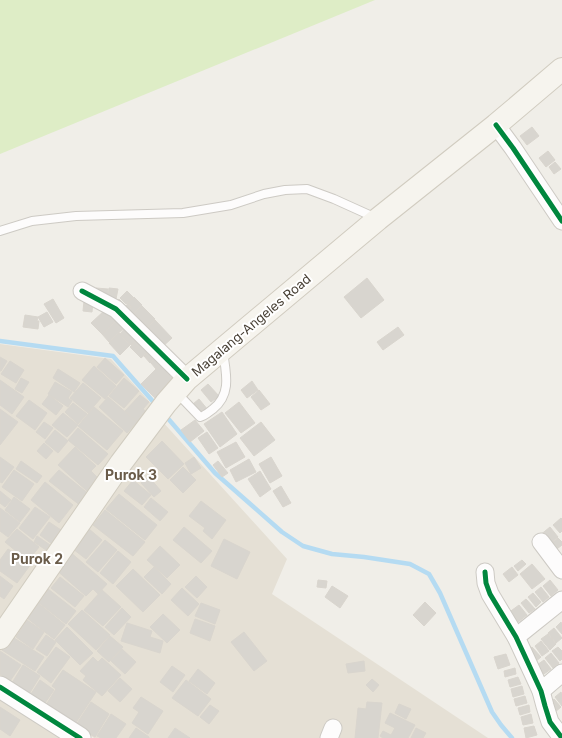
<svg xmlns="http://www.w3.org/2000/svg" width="562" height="738" font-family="Inter,sans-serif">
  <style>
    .residential { fill: #e5e0d5 }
    .green { fill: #deedc6 }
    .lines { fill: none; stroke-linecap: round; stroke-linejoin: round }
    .stream { stroke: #b5dbf2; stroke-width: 4.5 }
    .building { fill: #d8d5cf; stroke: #d9d5ce }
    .service-casing { stroke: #cdcac4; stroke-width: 10 }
    .minor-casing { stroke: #cdcac4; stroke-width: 19 }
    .tertiary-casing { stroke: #cdcac4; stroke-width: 23 }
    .secondary-casing { stroke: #d1ccc0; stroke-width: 24 }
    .service { stroke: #fdfcfc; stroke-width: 8 }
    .minor { stroke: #fdfcfc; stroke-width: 17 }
    .tertiary { stroke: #fdfcfc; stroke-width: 21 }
    .secondary { stroke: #f6f4ee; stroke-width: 22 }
    .cycleway-casing { stroke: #fff; stroke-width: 8 }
    .cycleway { stroke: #00873e; stroke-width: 5 }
    .labels { text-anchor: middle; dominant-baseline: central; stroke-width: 4; stroke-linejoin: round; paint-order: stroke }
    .street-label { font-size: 13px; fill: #473f34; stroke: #fff }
    .neighbourhood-label { font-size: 14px; font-weight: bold; fill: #6a5c4a; stroke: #fff }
  </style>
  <rect width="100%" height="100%" fill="#f0eee8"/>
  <g class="residential">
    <polygon points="0,344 111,359 157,410 0,636"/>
    <polygon points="161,420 287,559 272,594 488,738 94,738 0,676 0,644"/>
    <polygon points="0,688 75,738 0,738"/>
  </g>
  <polygon class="green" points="0,0 375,0 0,154"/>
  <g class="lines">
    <g class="stream">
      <polyline points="0,341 113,356 157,406"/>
      <polyline points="165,415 215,473 282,532 303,546 332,554 364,557 410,564 429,574 440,593 492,712 501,725 512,738"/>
    </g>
  </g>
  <g class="building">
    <polygon points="532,127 539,136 527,145 520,136"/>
    <polygon points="548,151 555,160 546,167 539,158"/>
    <polygon points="555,162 561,169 554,174 549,167"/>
    <polygon points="367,278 384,300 361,318 344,297"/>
    <polygon points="96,288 108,289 107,298 95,295"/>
    <polygon points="109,288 118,289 116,299 108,298"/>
    <polygon points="127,291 133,297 126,304 120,298"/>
    <polygon points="134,297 142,305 130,318 125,313 132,307 128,303"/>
    <polygon points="53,299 64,318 56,323 44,304"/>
    <polygon points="119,299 126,306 128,303 131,307 124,314 114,304"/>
    <polygon points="84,301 93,302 92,312 83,311"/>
    <polygon points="142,306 155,319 143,331 130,318"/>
    <polygon points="105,310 115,321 102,334 91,323"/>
    <polygon points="47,312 53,322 44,327 38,317"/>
    <polygon points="25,315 38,317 37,321 39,321 38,329 23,327"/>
    <polygon points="117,320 124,328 109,342 102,334"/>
    <polygon points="155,320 172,338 160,349 143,331"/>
    <polygon points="398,327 404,335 383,350 377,342"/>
    <polygon points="125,328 137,339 131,345 120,334"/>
    <polygon points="119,333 130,345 120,355 109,343"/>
    <polygon points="137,340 148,352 141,358 130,347"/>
    <polygon points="152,349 158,356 150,363 144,356"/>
    <polygon points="159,355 164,361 156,369 151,363"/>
    <polygon points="0,357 7,361 1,371 0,371"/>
    <polygon points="105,358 124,375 116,384 97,367"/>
    <polygon points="10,361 24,370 16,383 1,374"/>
    <polygon points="164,361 174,371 169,375 174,380 155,398 141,384"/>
    <polygon points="94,366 116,386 105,399 82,380"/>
    <polygon points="58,369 80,383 74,392 53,378"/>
    <polygon points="21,378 29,382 22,393 15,389"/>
    <polygon points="124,378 139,391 124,408 109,396"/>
    <polygon points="0,380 24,397 12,414 0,405"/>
    <polygon points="252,381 258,390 247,398 241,390"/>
    <polygon points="55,382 72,392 68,398 72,401 68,407 48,394"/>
    <polygon points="83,383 101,398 88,413 70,398"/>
    <polygon points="208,384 219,396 211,402 201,390"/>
    <polygon points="259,390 270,404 261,410 251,397"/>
    <polygon points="49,395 63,406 56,415 42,404"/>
    <polygon points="140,395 149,402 143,409 149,414 140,424 125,411"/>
    <polygon points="108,397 137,422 127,433 99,407"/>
    <polygon points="199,399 208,410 202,415 193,404"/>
    <polygon points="29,400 47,413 35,430 16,416"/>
    <polygon points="239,402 255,423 241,433 225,413"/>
    <polygon points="73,403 87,414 78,424 65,412"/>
    <polygon points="94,407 123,431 107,450 78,426"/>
    <polygon points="0,409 18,422 0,445"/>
    <polygon points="222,412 237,434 220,447 204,424"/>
    <polygon points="63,413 78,425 67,437 52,425"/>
    <polygon points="195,420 204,431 190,442 181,430"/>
    <polygon points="44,422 53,428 45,439 36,432"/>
    <polygon points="261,422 275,440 254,456 240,438"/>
    <polygon points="78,428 108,454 98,465 68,440"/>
    <polygon points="55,430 68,441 58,453 45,442"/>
    <polygon points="207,432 218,448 209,454 198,438"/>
    <polygon points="162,441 184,464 168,479 146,457"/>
    <polygon points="236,442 245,457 226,468 217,452"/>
    <polygon points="44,443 53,451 46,459 37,451"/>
    <polygon points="75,447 96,466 91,471 98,478 87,491 58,465"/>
    <polygon points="0,457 14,467 2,483 0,482"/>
    <polygon points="194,457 201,468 191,474 185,463"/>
    <polygon points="271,457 282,476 270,483 259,464"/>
    <polygon points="249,459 256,472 236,482 230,470"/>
    <polygon points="21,461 42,476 37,483 16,469"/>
    <polygon points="218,461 228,473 222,477 213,465"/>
    <polygon points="183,467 196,480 183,493 170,480"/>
    <polygon points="14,470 34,484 22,501 2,487"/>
    <polygon points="59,470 90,495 81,506 49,481"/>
    <polygon points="260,471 271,489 260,497 248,479"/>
    <polygon points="149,477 161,491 154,497 141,483"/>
    <polygon points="133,480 151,495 142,505 124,491"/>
    <polygon points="45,482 73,505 59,523 31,500"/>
    <polygon points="281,486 291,503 283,507 273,491"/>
    <polygon points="0,491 11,500 5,507 0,503"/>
    <polygon points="119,494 157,525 145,540 106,509"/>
    <polygon points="14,497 30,509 20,522 5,510"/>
    <polygon points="151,498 168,512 160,521 144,507"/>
    <polygon points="201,501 226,520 212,539 203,531 205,528 189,516"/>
    <polygon points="35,507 50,517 33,539 19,528"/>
    <polygon points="0,508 20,523 8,537 0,531"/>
    <polygon points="105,510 145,542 133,556 93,525"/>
    <polygon points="561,518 562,519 562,531 560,533 553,525"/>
    <polygon points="49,522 61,530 52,544 40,535"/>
    <polygon points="184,527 212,551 201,563 173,540"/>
    <polygon points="550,527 558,537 547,546 539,536"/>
    <polygon points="17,529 39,547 28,561 5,542"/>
    <polygon points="89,529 102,540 86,559 73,549"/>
    <polygon points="37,536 50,545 46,550 34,542"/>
    <polygon points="558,538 562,542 562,545 553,552 548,546"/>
    <polygon points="224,539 250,552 237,579 211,566"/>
    <polygon points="105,540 117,550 98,572 86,562"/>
    <polygon points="160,546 180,565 167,578 147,560"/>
    <polygon points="8,549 31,564 17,583 0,571 0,560"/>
    <polygon points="69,551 107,584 98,594 93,589 86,596 54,568"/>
    <polygon points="118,551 131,562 113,584 100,573"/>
    <polygon points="522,560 526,564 518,571 514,566"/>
    <polygon points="532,564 545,579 532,589 520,574"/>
    <polygon points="154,567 171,584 162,594 144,577"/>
    <polygon points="512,567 518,575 509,582 503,574"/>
    <polygon points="133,569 160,595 143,612 116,586"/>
    <polygon points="0,576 13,586 4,599 0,596"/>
    <polygon points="196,576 207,587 197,598 185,587"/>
    <polygon points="60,577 84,596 75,607 51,588"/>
    <polygon points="318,580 327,581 326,588 317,587"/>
    <polygon points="550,580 558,590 551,596 543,586"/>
    <polygon points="332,586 348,596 340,608 325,597"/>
    <polygon points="541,587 549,597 543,602 535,592"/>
    <polygon points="182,588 199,604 188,616 171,600"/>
    <polygon points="48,589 76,611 66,624 38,602"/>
    <polygon points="102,590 121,607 103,626 84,610"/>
    <polygon points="533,593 541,602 536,607 528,597"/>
    <polygon points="526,599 535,609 529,613 521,603"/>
    <polygon points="425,602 436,613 424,626 413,615"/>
    <polygon points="38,603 65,625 54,639 27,618"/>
    <polygon points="201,603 220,610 215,624 195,616"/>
    <polygon points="519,605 527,615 513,626 504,616"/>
    <polygon points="122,608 131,617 114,635 105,627"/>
    <polygon points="82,610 110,635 96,650 68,624"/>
    <polygon points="163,614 180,630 167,643 150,627"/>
    <polygon points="195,619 215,626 210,641 190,633"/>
    <polygon points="27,620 44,632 33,649 16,637"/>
    <polygon points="561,622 562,624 562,634 556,627"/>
    <polygon points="127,623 152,631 150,637 163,641 160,653 121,641"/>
    <polygon points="67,627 93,653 80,665 55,640"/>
    <polygon points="554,628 562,638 556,643 548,633"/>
    <polygon points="244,632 267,661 254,671 231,642"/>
    <polygon points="548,634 556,644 550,650 541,639"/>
    <polygon points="46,635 56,642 47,656 36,649"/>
    <polygon points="11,636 44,657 35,671 2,650"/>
    <polygon points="110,636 123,647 109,662 97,651"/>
    <polygon points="541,641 549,651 542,656 535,646"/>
    <polygon points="56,647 70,657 51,683 37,672"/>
    <polygon points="532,647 541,657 535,662 526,652"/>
    <polygon points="558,647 562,651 562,659 560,661 552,651"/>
    <polygon points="122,649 136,662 125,674 111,661"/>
    <polygon points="0,651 21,665 10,681 0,674"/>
    <polygon points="551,653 559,663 553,668 545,658"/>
    <polygon points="506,654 510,665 498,669 494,657"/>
    <polygon points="93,657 98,662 102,658 121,675 102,696 83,680 86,676 80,671"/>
    <polygon points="544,660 551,669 544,674 537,665"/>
    <polygon points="364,661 365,671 348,673 346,664"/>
    <polygon points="23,665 40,676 29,694 12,683"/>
    <polygon points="172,666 185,675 173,692 160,682"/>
    <polygon points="515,668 516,674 505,677 504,671"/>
    <polygon points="198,669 215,683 207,694 189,681"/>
    <polygon points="63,670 96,692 75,724 46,705 56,689 52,686"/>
    <polygon points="518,677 521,684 510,687 508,680"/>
    <polygon points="120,678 132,689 120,702 108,691"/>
    <polygon points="372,679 379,685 373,692 366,685"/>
    <polygon points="40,680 54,690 45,703 31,694"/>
    <polygon points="186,680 211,699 198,716 172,698"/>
    <polygon points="522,686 524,694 513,697 511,689"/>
    <polygon points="561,692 562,694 562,706 555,697"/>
    <polygon points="525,696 527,703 516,706 514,699"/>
    <polygon points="141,697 163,711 148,734 132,723 139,712 133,708"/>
    <polygon points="554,699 561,707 554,713 546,705"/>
    <polygon points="91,702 109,714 95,737 76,725"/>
    <polygon points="367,702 382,703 378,738 355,738 358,708 366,709"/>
    <polygon points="399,704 411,709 406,719 395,713"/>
    <polygon points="210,705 219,711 209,724 200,717"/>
    <polygon points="529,705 530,712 520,715 518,708"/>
    <polygon points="0,707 20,720 10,736 0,729"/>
    <polygon points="390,713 415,725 408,738 383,738 380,736 383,731 391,735 395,728 385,723"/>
    <polygon points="111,714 126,724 116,738 101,738 97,736"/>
    <polygon points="531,714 533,723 523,725 521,717"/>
    <polygon points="534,726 537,735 526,738 524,728"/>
    <polygon points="136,728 149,737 149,738 129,738"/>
    <polygon points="175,728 190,738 168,738"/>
    <polygon points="416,728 426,733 423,738 411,738"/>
  </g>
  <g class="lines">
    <defs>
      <g id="service">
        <polyline points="0,231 32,221 76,216 183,213 231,205 264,194 285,190 307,189 334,199 376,218"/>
        <path d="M176,392L200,417C205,416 209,412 213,409C232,394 226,373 223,352"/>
      </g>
      <g id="minor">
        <polyline points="496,125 513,148 562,221"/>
        <polyline points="82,291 116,309 187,379"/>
        <polyline points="541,542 562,570"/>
        <polyline points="485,572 486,583 490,594 516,637 541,691 545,706 550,722 562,738"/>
        <polyline points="516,637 562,600"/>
        <polyline points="541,691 562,673"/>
        <polyline points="329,738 333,728"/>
      </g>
      <polyline id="tertiary" points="0,687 80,738"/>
      <polyline id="secondary" points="0,638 121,463 166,403 187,379 378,219 496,125 562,69"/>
    </defs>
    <use href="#service" class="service-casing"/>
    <use href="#minor" class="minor-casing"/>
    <use href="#tertiary" class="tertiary-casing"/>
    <use href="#secondary" class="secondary-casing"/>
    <use href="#service" class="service"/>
    <use href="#minor" class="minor"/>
    <use href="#tertiary" class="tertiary"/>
    <use href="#secondary" class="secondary"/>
    <defs>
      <g id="cycleway">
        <polyline points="496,125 513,148 562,221"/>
        <polyline points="82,291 116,309 187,379"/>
        <polyline points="485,572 486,583 490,594 516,637 541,691 545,706 550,722 562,738"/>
        <polyline points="0,687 80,738"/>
      </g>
    </defs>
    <use href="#cycleway" class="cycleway-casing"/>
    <use href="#cycleway" class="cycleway"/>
  </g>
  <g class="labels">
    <g class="street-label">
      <text transform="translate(251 325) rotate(-40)">Magalang-Angeles Road</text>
    </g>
    <g class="neighbourhood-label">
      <text x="131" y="474">Purok 3</text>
      <text x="37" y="558">Purok 2</text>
    </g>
  </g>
</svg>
